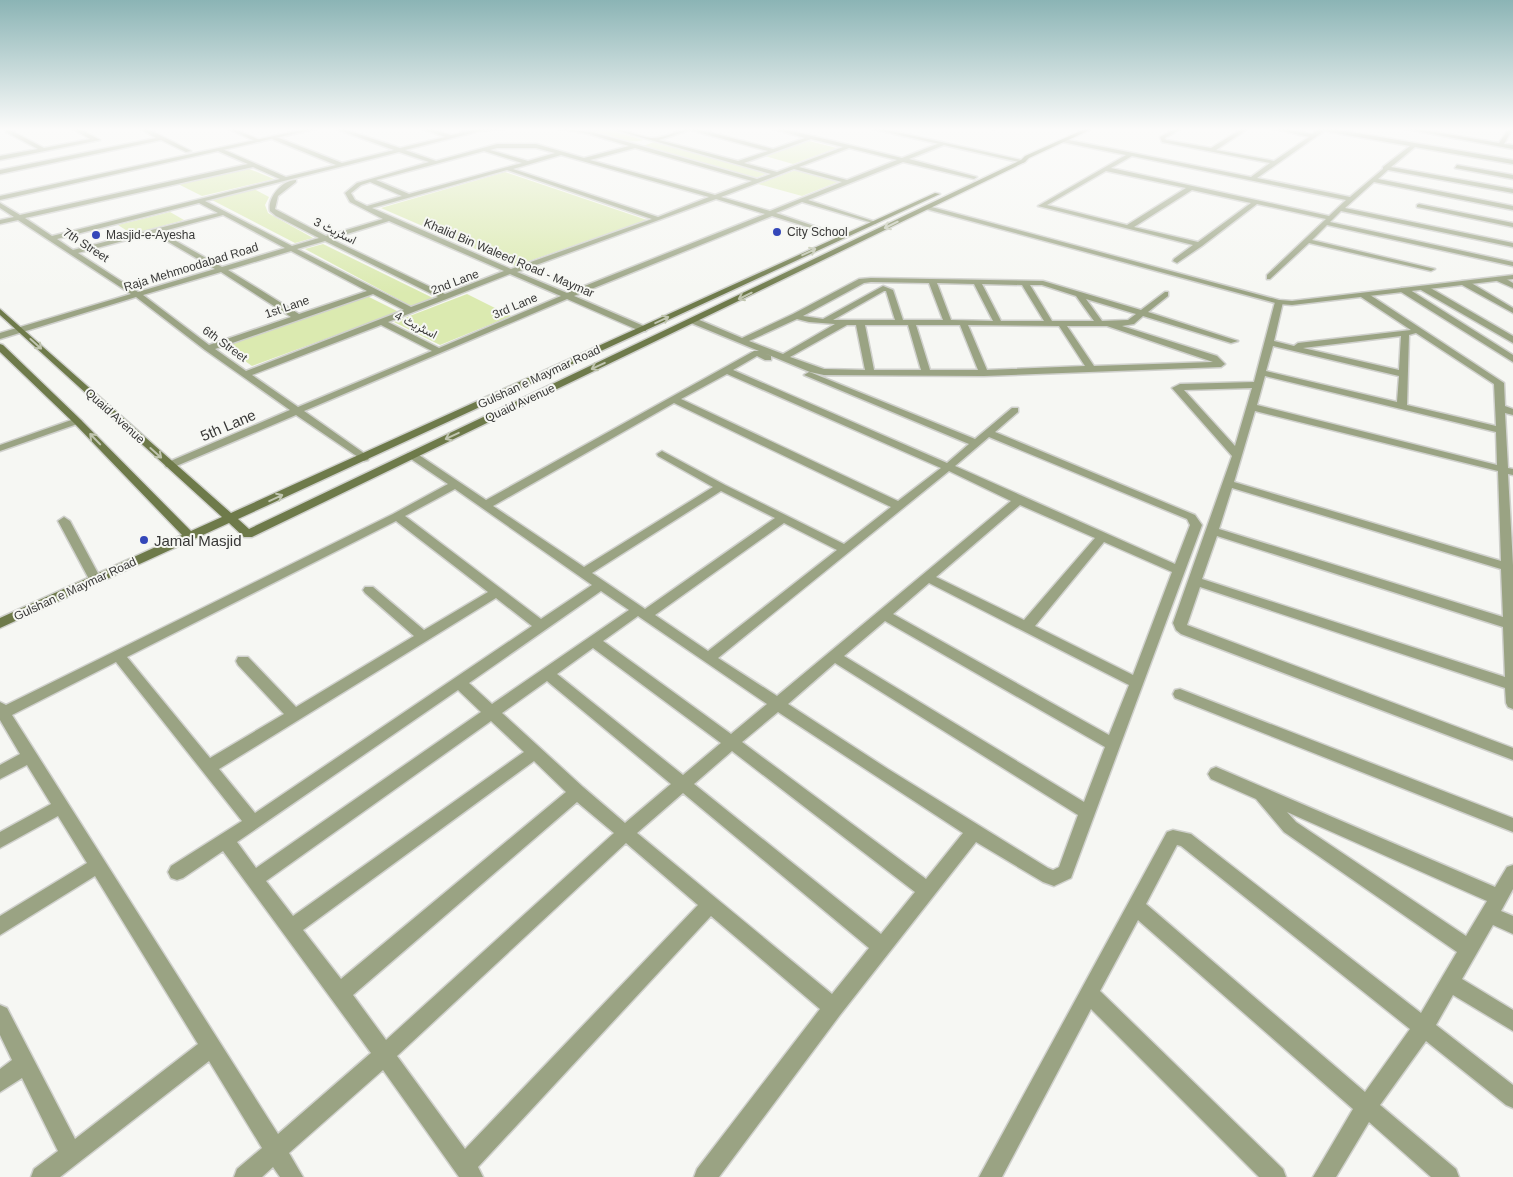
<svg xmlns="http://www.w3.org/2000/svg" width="1513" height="1177" font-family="Arial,Vazirmatn,sans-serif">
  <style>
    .green { fill: #dbeab0 }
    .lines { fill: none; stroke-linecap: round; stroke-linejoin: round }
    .minor-casing { stroke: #d0d1cd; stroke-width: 3 }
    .tertiary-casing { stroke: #d0d1cd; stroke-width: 3 }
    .secondary-casing { stroke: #d0d1cd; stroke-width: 3 }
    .minor { fill: #9aa383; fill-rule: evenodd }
    .tertiary { fill: #9aa383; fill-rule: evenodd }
    .secondary { fill: #6e7a4a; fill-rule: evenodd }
    .oneway { stroke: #c0c5af }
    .poi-dot { fill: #3447b9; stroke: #f6f7f3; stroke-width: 2 }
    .labels { text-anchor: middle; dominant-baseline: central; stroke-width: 4; stroke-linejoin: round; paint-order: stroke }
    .far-street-label { font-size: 12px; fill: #383837; stroke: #f6f7f3 }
    .far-poi-label { font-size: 12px; fill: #383837; stroke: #f6f7f3; text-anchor: start }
    .street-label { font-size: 15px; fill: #383837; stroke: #f6f7f3 }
    .poi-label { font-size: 15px; fill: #383837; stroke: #f6f7f3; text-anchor: start }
  </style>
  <rect width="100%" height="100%" fill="#f6f7f3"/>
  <g class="green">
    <path d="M570,128H602L644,140C625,146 592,130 570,128Z"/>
    <polygon points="809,141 837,148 793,164 765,156"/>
    <polygon points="654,142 768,173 756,178 643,146"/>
    <polygon points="247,168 274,179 202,196 178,184"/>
    <polygon points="796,170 838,182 802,196 758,184"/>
    <polygon points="505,172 647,220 515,266 381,208"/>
    <polygon points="254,189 269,197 265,205 268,213 313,238 295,243 212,200"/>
    <polygon points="170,212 184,220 132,234 118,225"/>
    <polygon points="323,244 433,298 411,306 305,249"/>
    <polygon points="467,294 511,316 440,345 394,322"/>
    <polygon points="365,295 399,312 252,366 221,344"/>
  </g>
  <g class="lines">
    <defs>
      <g id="minor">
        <polygon points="71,128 78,128 100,140 0,160 0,156 38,149 6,132 6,130 10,130 44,148 90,139"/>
        <polygon points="139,128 146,128 191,151 186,152 161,140 0,174 0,170 156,138"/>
        <polygon points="226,128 233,128 262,141 257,142"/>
        <path d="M333,128H341L400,148L445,137L420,128H428L451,135L480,128H515L480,131L405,150L436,161L497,144H536L584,158L629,146L589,134L555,128L592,132L757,179L771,174L608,128C623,128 636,136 651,138C664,139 681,128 694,128L773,149L805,138L770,128H780L902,158L942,142L944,145L909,159L977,177L974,179L903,162L808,200L876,222V224L802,202L776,213L843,236V238L772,216L574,296L646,327V331H640L567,299L304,411L368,456L369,458L368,460L364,461L296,415L174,467H166L165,465L166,463L290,410L205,350L136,297L0,339V333L131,294L18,220L0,224V220L14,217L0,208V203L20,215L248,164L218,151L220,148L286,177L336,165L272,139L274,136L342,163L394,150ZM690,130L768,151L738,161L659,140ZM811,139L843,147L777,172L744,163ZM497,148H536L555,153L528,161L490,150ZM635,148L752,181L715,195L590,160ZM849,148L897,160L847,180L799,167ZM484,151L522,163L409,194L376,180ZM399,152L429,162L357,183L345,193L350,202L383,219L326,236L275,209L278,196L296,182V180C282,180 267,198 270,211L276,216L319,238L292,246L205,201ZM561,155L709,197L658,217L513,169ZM253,167L280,179L52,236L25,218ZM794,169L842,182L770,211L721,197ZM507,170L652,219L511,269L372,208ZM370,182L402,196L367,206L355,200L351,193L361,185ZM716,199L765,214L567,293L517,272ZM199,203L218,213L73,250L57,239ZM223,215L285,248L222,267L160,232ZM389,221L504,271L445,294L331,239ZM153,233L215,269L138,292L78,253ZM325,241L438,297L411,307L297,249ZM291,251L367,291L299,314L228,270ZM221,272L291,317L209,345L143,295ZM510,274L561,296L439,348L388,322ZM373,294L404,310L246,371L215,349ZM381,325L432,351L298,407L252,375Z"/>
        <polygon points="990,128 995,128 993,130"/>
        <path d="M1176,128H1182L1165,138L1166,140L1211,148L1243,128H1249L1216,150L1274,161L1309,137L1270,128H1282L1312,134L1320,128H1328L1513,160V164L1415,147L1391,167L1513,189V193L1388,170L1378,179L1513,206V210L1374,182L1345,208L1513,243V247L1341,211L1330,222L1513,262V266L1327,225L1312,240L1435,269L1431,271L1309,243L1270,279H1267V275L1326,219L1257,204L1202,246L1177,263L1173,261L1174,259L1193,245L1038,206L1126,155L1062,142L1064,139L1251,177L1270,163L1162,142L1160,137ZM1324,131L1410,146L1383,167V169L1350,197L1257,178ZM1132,156L1346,200L1329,216L1111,168ZM1106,171L1186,188L1127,225L1047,205ZM1192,190L1251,203L1198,242L1134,227Z"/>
        <polygon points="1400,128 1413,128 1499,143 1509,128 1513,128 1504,144 1513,145 1513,149"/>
        <polygon points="1457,165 1513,175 1513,179 1455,168"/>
        <polygon points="1419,204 1513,223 1513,227 1417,207 1417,205"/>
        <polygon points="1497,277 1503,277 1513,283 1513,288 1497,281"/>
        <path d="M871,278L1043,281L1141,310L1165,292H1168V296L1148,312L1238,341L1231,343L1143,316L1134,324L1122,326L1217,356L1225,364L1221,367L984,376L824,375L810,372L764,353L771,356V360H765L757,356L733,370L947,463L969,444L804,375L809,372L812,373L975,439L1012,408H1018V412L995,432L1195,515L1202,525L1071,878L1054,886L1043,882L976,842L840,1015L719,1177H694L697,1169L820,1009L711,916L478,1167L483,1177H459L383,1070L289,1153L303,1177H280L273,1167L262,1177H234L237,1169L262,1148L209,1061L60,1177H31L34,1169L58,1151L22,1078L0,1092V1069L12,1060L0,1035V1005L7,1008L75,1139L198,1044L95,876L0,935V916L87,863L58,816L0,848V832L51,804L27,765L0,779V765L20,754L0,720V702L6,705L393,514L448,484L408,457L407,455L408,453H416L486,500L754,351H759L691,323V319H697L742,338L793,314L859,279ZM871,282L929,283L943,320H903L893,290L883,286L823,319L803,316L864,283ZM937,283L974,284L993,321L951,320ZM982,284L1022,285L1044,321H1001ZM1030,285H1042L1076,296L1094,321H1052ZM884,291H886L895,320H833ZM1086,299L1136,314L1128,320L1102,321ZM797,319L809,322L835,324L783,354L749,341ZM847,325H856L865,370L824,369L790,357ZM865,325H908L921,370H874ZM916,325H960L978,370H930ZM968,325L1059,326L1085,366L987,370ZM1067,326H1107L1213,362L1094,366ZM727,374L941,468L898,501L681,399ZM674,403L891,507L844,544L725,485L662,451L657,454L658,456L713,487L584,567L493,506ZM989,437L1187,519L1190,525L1175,564L955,466ZM949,471L1011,501L777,696L718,658ZM455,489L592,585L541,619L405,516ZM721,491L775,518L645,609L592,573ZM1020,505L1095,538L1024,620L936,577ZM396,521L488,592L424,630L373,587H365L363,590L365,593L414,636L296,707L248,657H238L236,661L238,665L284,714L210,758L127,657ZM784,523L837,550L708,651L655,615ZM1104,542L1172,572L1133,675L1035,626ZM929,583L1129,685L1109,735L893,614ZM601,591L629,610L492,704L469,683ZM496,598L532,626L255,813L219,769ZM638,616L767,704L731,734L603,641ZM885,621L1105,747L1084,802L844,656ZM593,648L721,743L683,775L557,674ZM116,662L242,821L171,866L168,872L171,878L177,880L183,878L223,851L371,1053L278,1134L12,715ZM835,663L1078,815L1059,867L1053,870L1048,868L888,769L788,704ZM547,681L671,784L625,823L583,787L502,713ZM458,690L481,712L256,868L237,842ZM778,712L963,833L926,879L742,742ZM491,721L524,752L293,916L266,881ZM732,751L915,892L881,934L694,784ZM534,761L566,792L341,979L303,930ZM683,793L869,948L832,994L637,833ZM577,802L614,833L386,1040L353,995ZM626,843L698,905L465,1149L397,1056Z"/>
        <polygon points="1462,281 1468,281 1513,308 1513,313 1462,285"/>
        <polygon points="1421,286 1427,286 1513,336 1513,343 1421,290"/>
        <polygon points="1401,288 1407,288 1513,355 1513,362 1401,292"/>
        <path d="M1361,293H1367L1504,383L1505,406L1513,409V415L1505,413L1508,468L1513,469V475L1508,474L1513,565V709L1508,707L1506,703L1505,688L1200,587L1187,625L1513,748V760L1181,634L1176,630L1173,623L1232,456L1172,388L1180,384L1254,382L1275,302L1279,300L1283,302L1274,341L1294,346L1298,343L1411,330L1361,297ZM1416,333L1494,384L1496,426L1407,405L1409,335ZM1401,336L1399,370L1303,348ZM1273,346L1399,376L1397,402L1266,371ZM1265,376L1496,432L1497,465L1257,405ZM1252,388L1235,446L1184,390ZM1255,411L1498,471L1501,561L1234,482ZM1232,488L1501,569L1503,617L1219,529ZM1217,536L1503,627L1505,677L1202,579Z"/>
        <polygon points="77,418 82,421 80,423 0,451 0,445"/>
        <polygon points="64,517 70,521 101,579 99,582 95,583 89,579 58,521"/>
        <polygon points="1180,689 1513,818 1513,832 1175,698 1173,694 1175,690"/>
        <path d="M1216,767L1495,887L1507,867L1513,865V889L1501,911L1513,916V934L1493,925L1462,979L1513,1010V1031L1453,995L1436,1025L1513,1085V1108L1506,1105L1426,1041L1380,1105L1456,1169L1459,1177H1431L1369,1122L1336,1177H1313L1353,1109L1138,920L1100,991L1283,1169L1286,1177H1259L1091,1009L1002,1177H979L1167,832L1173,830L1191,834L1421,1013L1457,952L1284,832L1256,799L1211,779L1208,774L1211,769ZM1287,812L1487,901L1466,936L1296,822ZM1177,845L1181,846L1410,1029L1365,1092L1146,904Z"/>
      </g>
      <g id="tertiary">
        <polygon points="310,128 320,128 0,200 0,196"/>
        <polygon points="868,128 879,128 1026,161 1023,163"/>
        <polygon points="928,206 1279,300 1292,301 1513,275 1513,279 1292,305 1279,304 926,209 925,208"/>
      </g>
      <polygon id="secondary" points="1087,128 1094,128 1029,158 1025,162 252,537 244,537 229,523 0,628 0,618 182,535 74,423 0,352 0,344 3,345 80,419 191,531 222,517 0,315 0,309 231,513 935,193 940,194 238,519 249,529 1021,160 1025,156"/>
    </defs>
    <use href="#minor" class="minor-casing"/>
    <use href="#tertiary" class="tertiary-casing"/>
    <use href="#secondary" class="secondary-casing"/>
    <use href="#minor" class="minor"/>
    <use href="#tertiary" class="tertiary"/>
    <use href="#secondary" class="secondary"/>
  </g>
  <defs><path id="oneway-shaft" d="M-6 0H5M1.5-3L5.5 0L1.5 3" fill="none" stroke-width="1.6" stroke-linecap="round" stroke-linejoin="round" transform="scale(1.25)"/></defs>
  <g class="oneway">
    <use href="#oneway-shaft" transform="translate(891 225) rotate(154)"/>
    <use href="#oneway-shaft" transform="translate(809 252) rotate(-25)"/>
    <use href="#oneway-shaft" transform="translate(745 296) rotate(154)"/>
    <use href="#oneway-shaft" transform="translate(662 320) rotate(-25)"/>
    <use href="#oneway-shaft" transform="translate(36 344) rotate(42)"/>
    <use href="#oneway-shaft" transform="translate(598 366) rotate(155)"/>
    <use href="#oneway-shaft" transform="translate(452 436) rotate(155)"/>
    <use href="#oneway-shaft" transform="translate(95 439) rotate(-134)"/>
    <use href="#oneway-shaft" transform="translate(156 453) rotate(42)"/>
    <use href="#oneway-shaft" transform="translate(276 498) rotate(-25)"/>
  </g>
  <linearGradient id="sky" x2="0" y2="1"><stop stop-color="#8bb4b5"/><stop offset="0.44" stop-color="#fbfbfa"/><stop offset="1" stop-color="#fbfbfa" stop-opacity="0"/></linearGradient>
  <rect width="1513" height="293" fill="url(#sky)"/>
  <g class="poi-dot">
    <circle cx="777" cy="232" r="5"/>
    <circle cx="96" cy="235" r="5"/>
    <circle cx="144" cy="540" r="5"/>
  </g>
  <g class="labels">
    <g class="far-street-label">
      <text transform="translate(335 231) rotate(26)">اسٹریٹ 3</text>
      <text transform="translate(86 245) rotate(33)">7th Street</text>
      <text transform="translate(509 258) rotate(23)">Khalid Bin Waleed Road - Maymar</text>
      <text transform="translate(191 267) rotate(-17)">Raja Mehmoodabad Road</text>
      <text transform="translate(455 282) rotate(-21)">2nd Lane</text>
      <text transform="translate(515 306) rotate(-23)">3rd Lane</text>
      <text transform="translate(287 307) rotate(-19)">1st Lane</text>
      <text transform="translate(416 325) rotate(27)">اسٹریٹ 4</text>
      <text transform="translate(225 344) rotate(36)">6th Street</text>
      <text transform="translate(539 377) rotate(-25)">Gulshan e Maymar Road</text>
      <text transform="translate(520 403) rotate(-25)">Quaid Avenue</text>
      <text transform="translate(115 416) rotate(42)">Quaid Avenue</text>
      <text transform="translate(75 589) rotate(-25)">Gulshan e Maymar Road</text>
    </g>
    <g class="far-poi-label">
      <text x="787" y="232">City School</text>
      <text x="106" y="235">Masjid-e-Ayesha</text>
    </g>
    <g class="street-label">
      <text transform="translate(228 425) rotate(-23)">5th Lane</text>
    </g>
    <g class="poi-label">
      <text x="154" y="540">Jamal Masjid</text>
    </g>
  </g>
</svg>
